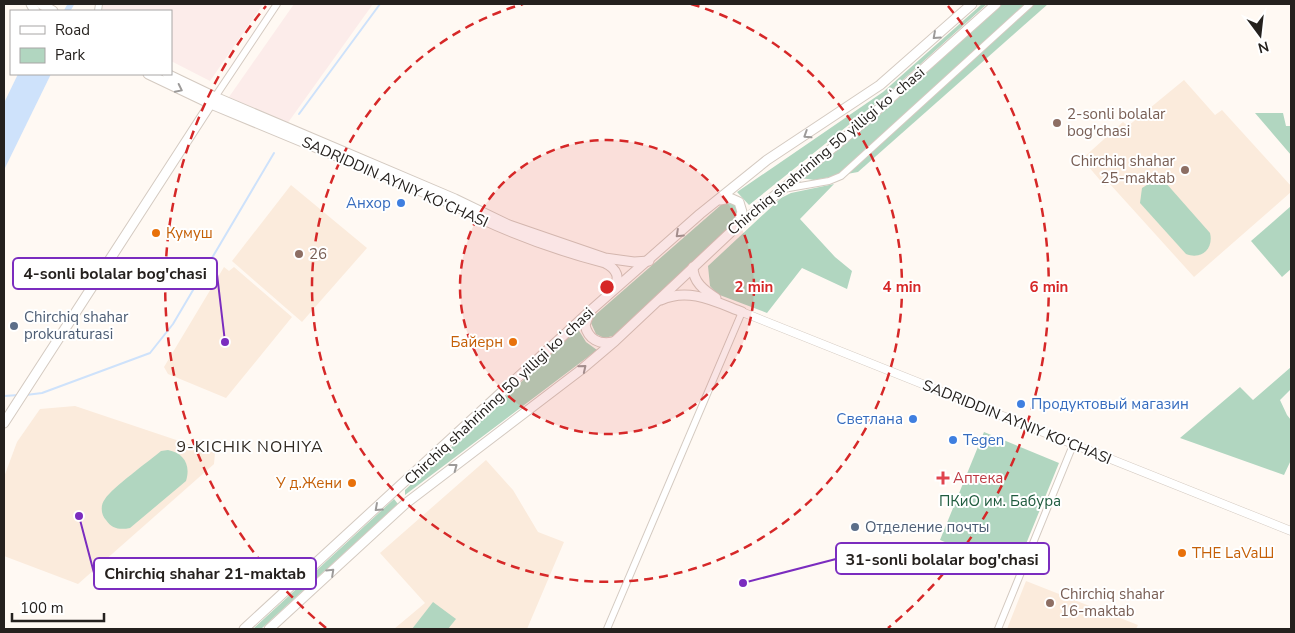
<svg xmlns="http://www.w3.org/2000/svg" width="1295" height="633" font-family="'Nunito Sans',sans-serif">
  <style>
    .built { fill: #fbebdc }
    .industrial { fill: #fcecea }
    .green { fill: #b1d6c0 }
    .water { fill: #cee2fb }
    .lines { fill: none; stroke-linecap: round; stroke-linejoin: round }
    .stream { stroke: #cee2fb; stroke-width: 2 }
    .canal { stroke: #cee2fb; stroke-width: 6 }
    .minor-casing { stroke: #d4cac1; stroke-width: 8 }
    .tertiary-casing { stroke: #d4cac1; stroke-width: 9 }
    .secondary-casing { stroke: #d4cac1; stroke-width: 11 }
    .minor { stroke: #fff; stroke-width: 6 }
    .tertiary { stroke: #fff; stroke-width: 8 }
    .secondary { stroke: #fff; stroke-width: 9 }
    .oneway { stroke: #9d9b9a }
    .ring { fill: none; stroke: #d62828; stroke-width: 2.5; stroke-dasharray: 9 6 }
    .education-dot { fill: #8d6e63; stroke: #fff; stroke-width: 2 }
    .shop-dot { fill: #3f7fe0; stroke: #fff; stroke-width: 2 }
    .food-dot { fill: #e8710a; stroke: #fff; stroke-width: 2 }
    .service-dot { fill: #5c6f8a; stroke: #fff; stroke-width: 2 }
    .health-dot { fill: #e0444e; stroke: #fff; stroke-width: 2 }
    .labels { text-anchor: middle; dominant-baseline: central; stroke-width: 4; stroke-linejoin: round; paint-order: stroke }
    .education-label { font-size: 15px; fill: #785e54; stroke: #fff; text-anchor: start }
    .street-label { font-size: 15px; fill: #25211e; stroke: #fff }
    .shop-label { font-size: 15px; fill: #366cbe; stroke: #fff; text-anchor: end }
    .food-label { font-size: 15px; fill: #c56008; stroke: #fff; text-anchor: start }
    .service-label { font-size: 15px; fill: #4e5e75; stroke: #fff; text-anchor: start }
    .health-label { font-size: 15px; fill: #be3a42; stroke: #fff; text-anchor: start }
    .park-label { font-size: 15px; fill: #1f5b3e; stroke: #fff }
    .neighbourhood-label { font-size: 16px; letter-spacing: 1px; fill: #302922; stroke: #fff }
    .centre { fill: #d62828; stroke: #fff; stroke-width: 2.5 }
    .ring-label { font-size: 15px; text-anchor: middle; font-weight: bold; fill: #d62828; stroke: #fff; stroke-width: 4; stroke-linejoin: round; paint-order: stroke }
    .leader { fill: none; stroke: #7b2cbf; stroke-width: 2 }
    .callout-dot { fill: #7b2cbf; stroke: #fff; stroke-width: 2 }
    .callout { fill: #fff; stroke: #7b2cbf; stroke-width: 2 }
    .callout-label { font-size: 16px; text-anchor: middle; font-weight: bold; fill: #25211e }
  </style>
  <rect width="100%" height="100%" fill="#fff9f3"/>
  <g class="built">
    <polygon points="1184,80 1215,115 1222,110 1291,186 1291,192 1194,277 1109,183 1105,186 1082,159 1123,122 1128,126"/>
    <polygon points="291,185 367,248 302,322 232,261"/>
    <polygon points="224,267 229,271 234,267 292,317 226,398 168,374 164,367"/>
    <polygon points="75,406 215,453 214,464 78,584 4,556 4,477 17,442 40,409"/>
    <polygon points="486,460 513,490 538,532 564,542 527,629 394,629 425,603 380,553"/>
    <polygon points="1026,581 1138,625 1136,629 1007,629"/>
  </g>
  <g class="industrial">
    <polygon points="102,4 263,4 210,81 171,61 171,11 103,11"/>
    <polygon points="294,4 373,4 287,124 229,97"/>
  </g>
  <g class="green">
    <polygon points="982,4 987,4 886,95 749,205 737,192 883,92"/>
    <polygon points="999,4 1048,4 858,172 814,180 801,178"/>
    <polygon points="1255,113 1283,113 1286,126 1291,126 1291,155"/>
    <path d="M1155,180L1165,182L1210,233C1214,249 1201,260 1186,254L1140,203L1142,188Z"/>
    <polygon points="834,184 800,219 835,257 852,271 847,289 802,268 767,313 717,294 710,286 708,266 781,198 791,193"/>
    <polygon points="729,202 735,205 738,210 736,221 613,336 604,338 596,334 591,323 594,316 721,205"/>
    <polygon points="1291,206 1291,269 1282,277 1251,241"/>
    <polygon points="578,329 586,342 597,350 405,495 405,490"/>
    <polygon points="1291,367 1291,389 1280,400 1287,415 1291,420 1291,460 1284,475 1180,438 1240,387 1253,400"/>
    <polygon points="984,432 1059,463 1015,571 940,540"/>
    <path d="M168,450C184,453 191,465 186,481L130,528C120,530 112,529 106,520C101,515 100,505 105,499C113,487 148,462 161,451Z"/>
    <polygon points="394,499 398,504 261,629 253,629"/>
    <polygon points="433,602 456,619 448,629 412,629"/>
  </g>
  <polygon class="water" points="18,74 51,74 4,170 4,103"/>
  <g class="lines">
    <g class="stream">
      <polyline points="299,114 380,4"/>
      <polyline points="26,395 42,393 150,353 173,324 274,153"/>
      <polyline points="4,396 19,395"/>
    </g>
    <polyline class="canal" points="67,11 71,4"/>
    <defs>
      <g id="minor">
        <polyline points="98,11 99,4"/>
        <polyline points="215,97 277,4"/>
        <polyline points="783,189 829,181 841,176 1030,4"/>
        <polyline points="607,629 742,312"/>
        <polyline points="998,629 1073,445"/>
      </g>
      <polyline id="tertiary" points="742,312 1291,531"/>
      <g id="secondary">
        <polyline points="31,4 35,11"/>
        <polyline points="41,4 53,11"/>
        <path d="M148,74L211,104L452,204C500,230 552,249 605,263C617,269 621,278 613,289"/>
        <polyline points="167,74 215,97 455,199 509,225 605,258 634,262 649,261"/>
        <polyline points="720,200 730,198 739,202 742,212 738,224"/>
        <path d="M693,267C693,282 704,290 716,298"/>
        <path d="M661,300C689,287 716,302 742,312"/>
        <path d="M589,314L585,325C588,339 599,345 613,342"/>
        <polyline points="4,423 213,100"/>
        <polyline points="244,629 590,311 700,214 767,160 880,85 972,4"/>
        <polyline points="269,629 405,504 582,369 615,341 733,230 865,121 996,4"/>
      </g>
    </defs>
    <use href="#minor" class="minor-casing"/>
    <use href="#tertiary" class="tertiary-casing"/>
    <use href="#secondary" class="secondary-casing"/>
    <use href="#minor" class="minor"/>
    <use href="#tertiary" class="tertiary"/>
    <use href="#secondary" class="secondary"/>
  </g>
  <defs><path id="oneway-chevron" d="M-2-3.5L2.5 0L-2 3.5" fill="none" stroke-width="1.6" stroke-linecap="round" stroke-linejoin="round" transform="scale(1.25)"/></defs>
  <g class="oneway">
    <use href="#oneway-chevron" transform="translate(936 36) rotate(138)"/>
    <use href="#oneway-chevron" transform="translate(179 89) rotate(26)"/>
    <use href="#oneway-chevron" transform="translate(807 135) rotate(147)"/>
    <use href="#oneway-chevron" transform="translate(679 234) rotate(137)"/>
    <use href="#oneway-chevron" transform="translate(583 368) rotate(-39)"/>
    <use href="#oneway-chevron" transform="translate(454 467) rotate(-37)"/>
    <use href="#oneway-chevron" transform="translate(378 508) rotate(138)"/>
    <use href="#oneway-chevron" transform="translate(331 572) rotate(-43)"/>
  </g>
  <circle cx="607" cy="287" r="147" fill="#d62828" fill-opacity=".12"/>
  <g class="ring">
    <circle cx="607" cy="287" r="147"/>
    <path d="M691 4A295 295 0 1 1 523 4"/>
    <path d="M326 628A442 442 0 0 1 266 6M948 6A442 442 0 0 1 888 628"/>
  </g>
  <g class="education-dot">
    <circle cx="1057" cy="123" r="5"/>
    <circle cx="1185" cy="170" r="5"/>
    <circle cx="299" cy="254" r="5"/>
    <circle cx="1050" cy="603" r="5"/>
  </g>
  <g class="shop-dot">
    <circle cx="401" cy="203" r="5"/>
    <circle cx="1021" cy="404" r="5"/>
    <circle cx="913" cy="419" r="5"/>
    <circle cx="953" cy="440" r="5"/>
  </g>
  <g class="food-dot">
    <circle cx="156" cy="233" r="5"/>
    <circle cx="513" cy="342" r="5"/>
    <circle cx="352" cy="483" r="5"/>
    <circle cx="1182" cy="553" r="5"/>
  </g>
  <g class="service-dot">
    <circle cx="14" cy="326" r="5"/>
    <circle cx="855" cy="527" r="5"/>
  </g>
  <path class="health-dot" d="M940.5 470.5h5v5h5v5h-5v5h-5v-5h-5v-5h5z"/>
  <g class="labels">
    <g class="education-label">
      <text x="1067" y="114">2-sonli bolalar<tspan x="1067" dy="17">bog'chasi</tspan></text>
      <text x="1175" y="161" text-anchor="end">Chirchiq shahar<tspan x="1175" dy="17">25-maktab</tspan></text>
      <text x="309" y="254">26</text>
      <text x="1060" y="594">Chirchiq shahar<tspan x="1060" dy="17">16-maktab</tspan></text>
    </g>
    <g class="street-label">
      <text transform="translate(826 151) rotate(-40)">Chirchiq shahrining 50 yilligi koʻchasi</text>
      <text transform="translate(395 182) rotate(24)">SADRIDDIN AYNIY KO‘CHASI</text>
      <text transform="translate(499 396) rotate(-43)">Chirchiq shahrining 50 yilligi koʻchasi</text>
      <text transform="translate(1017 422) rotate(22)">SADRIDDIN AYNIY KO‘CHASI</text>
    </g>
    <g class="shop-label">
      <text x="391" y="203">Анхор</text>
      <text x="1031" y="404" text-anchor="start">Продуктовый магазин</text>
      <text x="903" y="419">Светлана</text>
      <text x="963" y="440" text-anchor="start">Tegen</text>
    </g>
    <g class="food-label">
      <text x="166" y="233">Кумуш</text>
      <text x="503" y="342" text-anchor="end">Байерн</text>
      <text x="342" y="483" text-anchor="end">У д.Жени</text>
      <text x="1192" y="553">THE LaVaШ</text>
    </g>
    <g class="service-label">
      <text x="24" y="317">Chirchiq shahar<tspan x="24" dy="17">prokuraturasi</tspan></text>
      <text x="865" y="527">Отделение почты</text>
    </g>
    <g class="health-label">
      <text x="953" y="478">Аптека</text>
    </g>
    <g class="park-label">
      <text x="1000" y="501">ПКиО им. Бабура</text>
    </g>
    <g class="neighbourhood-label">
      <text x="250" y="447">9-KICHIK NOHIYA</text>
    </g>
  </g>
  <circle cx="607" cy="287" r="8" class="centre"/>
  <g class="ring-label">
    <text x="754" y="292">2 min</text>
    <text x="902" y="292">4 min</text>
    <text x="1049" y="292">6 min</text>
  </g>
  <path class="leader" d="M225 342L217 274M743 583L836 559M79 516L94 573"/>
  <g class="callout-dot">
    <circle cx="225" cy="342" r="5"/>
    <circle cx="743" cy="583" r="5"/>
    <circle cx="79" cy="516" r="5"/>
  </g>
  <g class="callout">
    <rect x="13" y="258" width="204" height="31" rx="5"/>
    <rect x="836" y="543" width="213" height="31" rx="5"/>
    <rect x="94" y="558" width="222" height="31" rx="5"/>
  </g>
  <g class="callout-label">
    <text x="115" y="279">4-sonli bolalar bog'chasi</text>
    <text x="942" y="565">31-sonli bolalar bog'chasi</text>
    <text x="205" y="579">Chirchiq shahar 21-maktab</text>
  </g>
  <rect width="1295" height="633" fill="none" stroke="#25211e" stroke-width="10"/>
  <rect x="10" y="10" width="162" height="65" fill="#ffffff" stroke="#a8a6a5"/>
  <rect x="20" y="26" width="25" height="8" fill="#ffffff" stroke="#a8a6a5"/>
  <text x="55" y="35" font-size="15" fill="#25211e">Road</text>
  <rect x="20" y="48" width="25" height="15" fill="#b1d6c0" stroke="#a8a6a5"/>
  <text x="55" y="60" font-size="15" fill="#25211e">Park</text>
  <g transform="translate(1260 35) rotate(165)" stroke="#ffffff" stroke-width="4" paint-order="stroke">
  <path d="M0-4L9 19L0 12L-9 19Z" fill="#25211e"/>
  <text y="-8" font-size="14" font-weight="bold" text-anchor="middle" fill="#25211e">N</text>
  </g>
  <path d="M12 613v8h92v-8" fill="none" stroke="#25211e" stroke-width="2.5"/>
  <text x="20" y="613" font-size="15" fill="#25211e" stroke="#ffffff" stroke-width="4" paint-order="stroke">100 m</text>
</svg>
